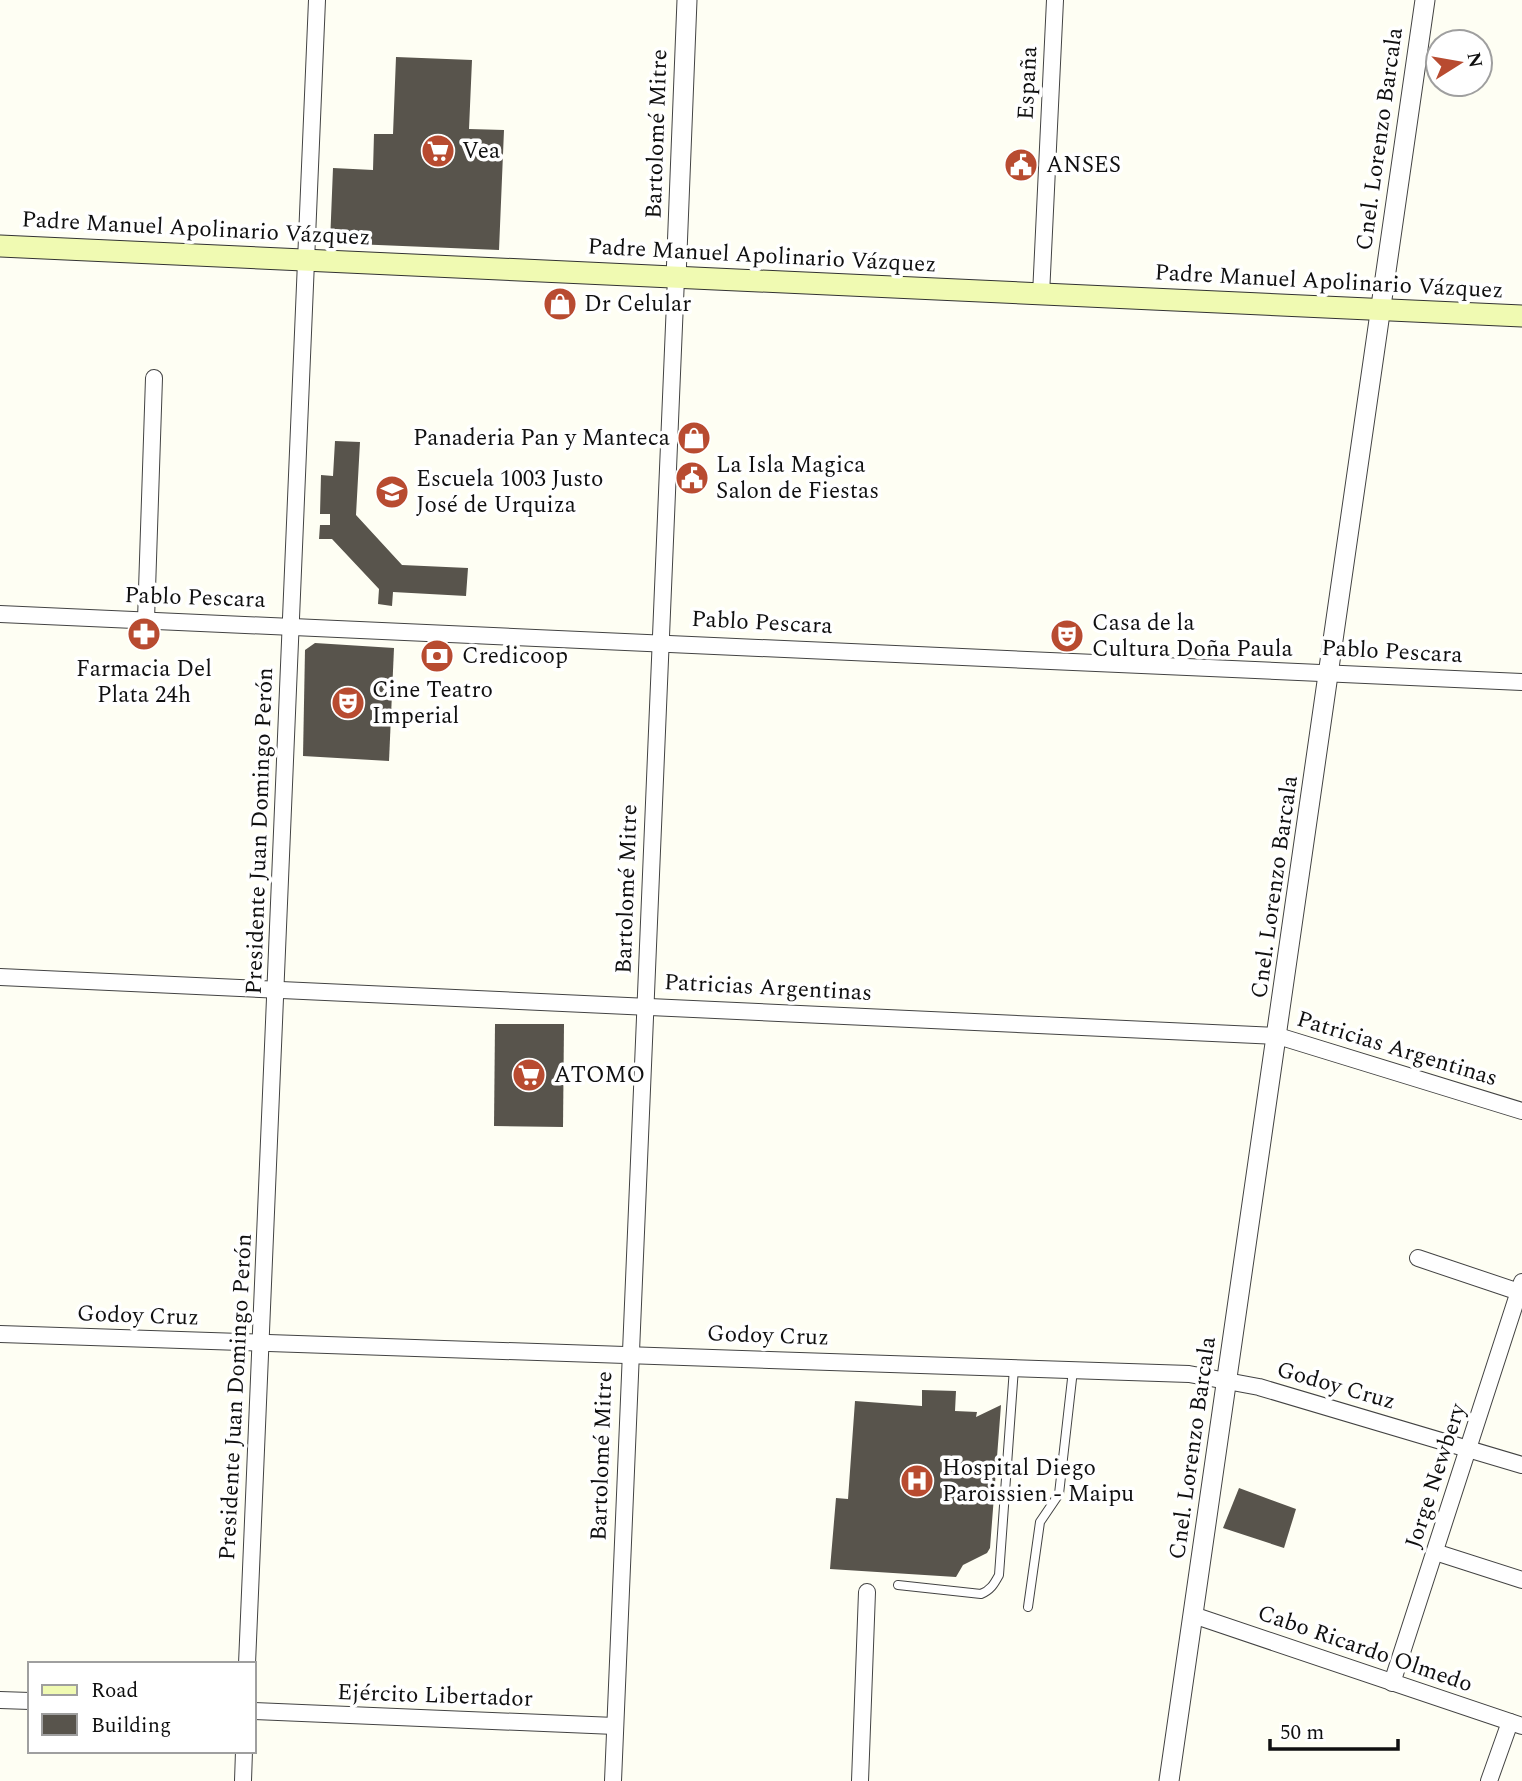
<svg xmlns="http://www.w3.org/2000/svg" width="1522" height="1781" font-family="Spectral,serif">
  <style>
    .building { fill: #58544c }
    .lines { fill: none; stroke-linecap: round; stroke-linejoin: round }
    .service-casing { stroke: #434343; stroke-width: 10 }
    .minor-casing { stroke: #434343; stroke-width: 18 }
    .tertiary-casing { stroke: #434343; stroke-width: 21 }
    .secondary-casing { stroke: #323232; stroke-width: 23 }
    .service { stroke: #fff; stroke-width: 8 }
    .minor { stroke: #fff; stroke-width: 16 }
    .tertiary { stroke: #fff; stroke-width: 19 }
    .secondary { stroke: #f0fab2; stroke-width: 21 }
    .labels { text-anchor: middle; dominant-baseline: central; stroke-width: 7; stroke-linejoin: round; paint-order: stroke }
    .street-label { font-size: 23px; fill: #101010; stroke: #fff }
    .poi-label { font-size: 23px; fill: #101010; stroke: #fff; text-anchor: start }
  </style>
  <rect width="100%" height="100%" fill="#fefef3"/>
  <g class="building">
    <polygon points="396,57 472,60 469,129 504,130 499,250 330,243 333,168 373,170 374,134 393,134"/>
    <polygon points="335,441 360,442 356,515 402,565 468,568 466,596 393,592 392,606 378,604 379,589 332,539 319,539 320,525 330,525 330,514 320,514 321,475 333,476"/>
    <polygon points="315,643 394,648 389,761 303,756 305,650"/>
    <polygon points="495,1024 564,1024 563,1127 494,1126"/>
    <polygon points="922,1390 956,1391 955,1411 977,1412 976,1417 1001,1405 990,1548 987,1553 963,1565 956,1577 830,1569 836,1498 848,1499 855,1401 922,1406"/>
    <polygon points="1239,1488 1296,1509 1284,1548 1223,1528"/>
  </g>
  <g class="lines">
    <defs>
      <g id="service">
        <path d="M898,1585L981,1594C991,1590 994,1584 999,1575L1014,1368"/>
        <polyline points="1028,1607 1040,1522 1059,1494 1073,1370"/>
      </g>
      <g id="minor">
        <polyline points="1041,295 1055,0"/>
        <polyline points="0,614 1522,682"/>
        <polyline points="146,620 154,378"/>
        <polyline points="0,977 1278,1036 1522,1111"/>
        <polyline points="1418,1258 1522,1293"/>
        <polyline points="0,1334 1189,1374 1259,1387 1522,1465"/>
        <polyline points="1435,1552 1522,1580"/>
        <polyline points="1193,1615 1522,1726"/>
        <polyline points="247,1664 317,0"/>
        <polyline points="1392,1683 1522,1282"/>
        <polyline points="0,1700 30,1701"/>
        <polyline points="254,1711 615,1726"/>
        <polyline points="243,1781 244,1751"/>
        <polyline points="613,1781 676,278"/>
        <polyline points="860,1781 867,1592"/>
        <polyline points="1489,1781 1510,1722"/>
      </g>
      <g id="tertiary">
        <polyline points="676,278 687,0"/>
        <polyline points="1169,1781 1425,0"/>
      </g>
      <polyline id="secondary" points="0,246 1522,316"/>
    </defs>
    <use href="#service" class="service-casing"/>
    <use href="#minor" class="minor-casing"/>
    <use href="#tertiary" class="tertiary-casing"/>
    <use href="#secondary" class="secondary-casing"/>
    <use href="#service" class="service"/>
    <use href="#minor" class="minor"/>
    <use href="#tertiary" class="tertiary"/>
    <use href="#secondary" class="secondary"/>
  </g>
  <defs>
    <symbol id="supermarket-disc" viewBox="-11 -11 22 22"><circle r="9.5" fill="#b84b30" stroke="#fff"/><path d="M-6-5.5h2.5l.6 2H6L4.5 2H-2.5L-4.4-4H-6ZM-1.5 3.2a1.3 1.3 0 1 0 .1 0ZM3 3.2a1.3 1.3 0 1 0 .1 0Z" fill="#fff"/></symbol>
    <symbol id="civic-disc" viewBox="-11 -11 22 22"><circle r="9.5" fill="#b84b30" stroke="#fff"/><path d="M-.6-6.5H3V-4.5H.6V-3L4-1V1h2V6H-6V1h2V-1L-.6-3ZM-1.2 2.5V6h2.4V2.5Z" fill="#fff"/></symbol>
    <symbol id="shop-disc" viewBox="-11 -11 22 22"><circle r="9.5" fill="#b84b30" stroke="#fff"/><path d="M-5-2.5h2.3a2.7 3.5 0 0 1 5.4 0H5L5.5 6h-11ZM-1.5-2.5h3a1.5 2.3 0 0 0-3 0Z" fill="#fff"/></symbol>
    <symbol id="school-disc" viewBox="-11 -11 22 22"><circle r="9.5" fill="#b84b30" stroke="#fff"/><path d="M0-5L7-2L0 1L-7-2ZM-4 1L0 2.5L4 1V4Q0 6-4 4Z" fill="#fff"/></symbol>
    <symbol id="pharmacy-disc" viewBox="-11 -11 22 22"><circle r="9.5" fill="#b84b30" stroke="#fff"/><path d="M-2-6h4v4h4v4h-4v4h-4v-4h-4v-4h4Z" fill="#fff"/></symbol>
    <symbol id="theatre-disc" viewBox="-11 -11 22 22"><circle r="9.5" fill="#b84b30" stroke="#fff"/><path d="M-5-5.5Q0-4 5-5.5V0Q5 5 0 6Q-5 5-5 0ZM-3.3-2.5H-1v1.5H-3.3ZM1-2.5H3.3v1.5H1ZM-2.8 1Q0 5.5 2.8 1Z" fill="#fff"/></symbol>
    <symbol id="bank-disc" viewBox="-11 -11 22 22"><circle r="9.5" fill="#b84b30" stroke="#fff"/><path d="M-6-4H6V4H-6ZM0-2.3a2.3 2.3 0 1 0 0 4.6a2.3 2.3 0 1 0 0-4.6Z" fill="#fff"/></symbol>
    <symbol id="hospital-disc" viewBox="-11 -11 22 22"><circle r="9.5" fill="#b84b30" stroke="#fff"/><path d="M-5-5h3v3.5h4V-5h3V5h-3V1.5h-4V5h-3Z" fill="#fff"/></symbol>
  </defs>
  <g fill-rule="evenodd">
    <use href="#supermarket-disc" x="419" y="132" width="38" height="38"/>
    <use href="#civic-disc" x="1002" y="146" width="38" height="38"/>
    <use href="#shop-disc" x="541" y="285" width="38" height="38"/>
    <use href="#shop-disc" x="675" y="419" width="38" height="38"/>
    <use href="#civic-disc" x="673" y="459" width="38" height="38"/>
    <use href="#school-disc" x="373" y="473" width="38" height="38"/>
    <use href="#pharmacy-disc" x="125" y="615" width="38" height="38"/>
    <use href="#theatre-disc" x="1048" y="617" width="38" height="38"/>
    <use href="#bank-disc" x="418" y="637" width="38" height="38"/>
    <use href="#theatre-disc" x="329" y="684" width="38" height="38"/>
    <use href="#supermarket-disc" x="510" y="1056" width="38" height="38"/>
    <use href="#hospital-disc" x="898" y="1462" width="38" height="38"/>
  </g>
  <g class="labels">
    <g class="street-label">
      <text transform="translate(1028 83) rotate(-87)">España</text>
      <text transform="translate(657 134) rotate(-88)">Bartolomé Mitre</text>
      <text transform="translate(1380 139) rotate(-82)">Cnel. Lorenzo Barcala</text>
      <text transform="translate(196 229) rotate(3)">Padre Manuel Apolinario Vázquez</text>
      <text transform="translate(762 256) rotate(3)">Padre Manuel Apolinario Vázquez</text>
      <text transform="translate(1329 282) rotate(3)">Padre Manuel Apolinario Vázquez</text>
      <text transform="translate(195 598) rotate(2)">Pablo Pescara</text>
      <text transform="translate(762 623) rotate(3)">Pablo Pescara</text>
      <text transform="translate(1392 652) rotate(3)">Pablo Pescara</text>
      <text transform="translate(260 831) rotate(-88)">Presidente Juan Domingo Perón</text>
      <text transform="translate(1275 887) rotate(-82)">Cnel. Lorenzo Barcala</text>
      <text transform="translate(627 889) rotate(-88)">Bartolomé Mitre</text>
      <text transform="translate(768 988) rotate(3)">Patricias Argentinas</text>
      <text transform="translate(1397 1049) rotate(17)">Patricias Argentinas</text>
      <text transform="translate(138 1316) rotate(2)">Godoy Cruz</text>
      <text transform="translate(768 1336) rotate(2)">Godoy Cruz</text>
      <text transform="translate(1336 1386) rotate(16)">Godoy Cruz</text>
      <text transform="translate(236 1397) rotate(-87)">Presidente Juan Domingo Perón</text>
      <text transform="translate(1193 1448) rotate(-82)">Cnel. Lorenzo Barcala</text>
      <text transform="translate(602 1456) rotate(-88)">Bartolomé Mitre</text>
      <text transform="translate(1436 1476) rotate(-72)">Jorge Newbery</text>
      <text transform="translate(1365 1649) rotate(19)">Cabo Ricardo Olmedo</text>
      <text transform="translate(435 1696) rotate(2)">Ejército Libertador</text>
    </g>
    <g class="poi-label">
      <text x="462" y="151">Vea</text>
      <text x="1046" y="165">ANSES</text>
      <text x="584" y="304">Dr Celular</text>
      <text x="670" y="438" text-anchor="end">Panaderia Pan y Manteca</text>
      <text x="716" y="465">La Isla Magica<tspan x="716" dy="26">Salon de Fiestas</tspan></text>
      <text x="416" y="479">Escuela 1003 Justo<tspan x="416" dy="26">José de Urquiza</tspan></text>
      <text x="1092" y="623">Casa de la<tspan x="1092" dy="26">Cultura Doña Paula</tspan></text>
      <text x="462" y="656">Credicoop</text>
      <text x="144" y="669" text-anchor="middle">Farmacia Del<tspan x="144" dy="26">Plata 24h</tspan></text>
      <text x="372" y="690">Cine Teatro<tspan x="372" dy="26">Imperial</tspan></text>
      <text x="554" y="1075">ATOMO</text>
      <text x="942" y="1468">Hospital Diego<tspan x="942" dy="26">Paroissien - Maipu</tspan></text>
    </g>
  </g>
  <rect x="28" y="1662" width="228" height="91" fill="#ffffff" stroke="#9f9f9f" stroke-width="2"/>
  <rect x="42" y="1685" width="35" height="10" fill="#f0fab2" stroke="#9f9f9f" stroke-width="2"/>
  <text x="91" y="1697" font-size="21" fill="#101010">Road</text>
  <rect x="42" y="1714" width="35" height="21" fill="#58544c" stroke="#9f9f9f" stroke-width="2"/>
  <text x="91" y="1732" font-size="21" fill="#101010">Building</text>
  <g transform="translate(1459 63) rotate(79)"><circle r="33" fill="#ffffff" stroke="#9f9f9f" stroke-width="2"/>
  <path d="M0-5L12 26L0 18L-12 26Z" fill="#b84b30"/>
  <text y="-10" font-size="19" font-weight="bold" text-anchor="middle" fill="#101010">N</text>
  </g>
  <path d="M1270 1739v10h128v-10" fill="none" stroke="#101010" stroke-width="3.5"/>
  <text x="1280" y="1739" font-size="21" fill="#101010" stroke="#ffffff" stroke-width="5" paint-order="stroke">50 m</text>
</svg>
